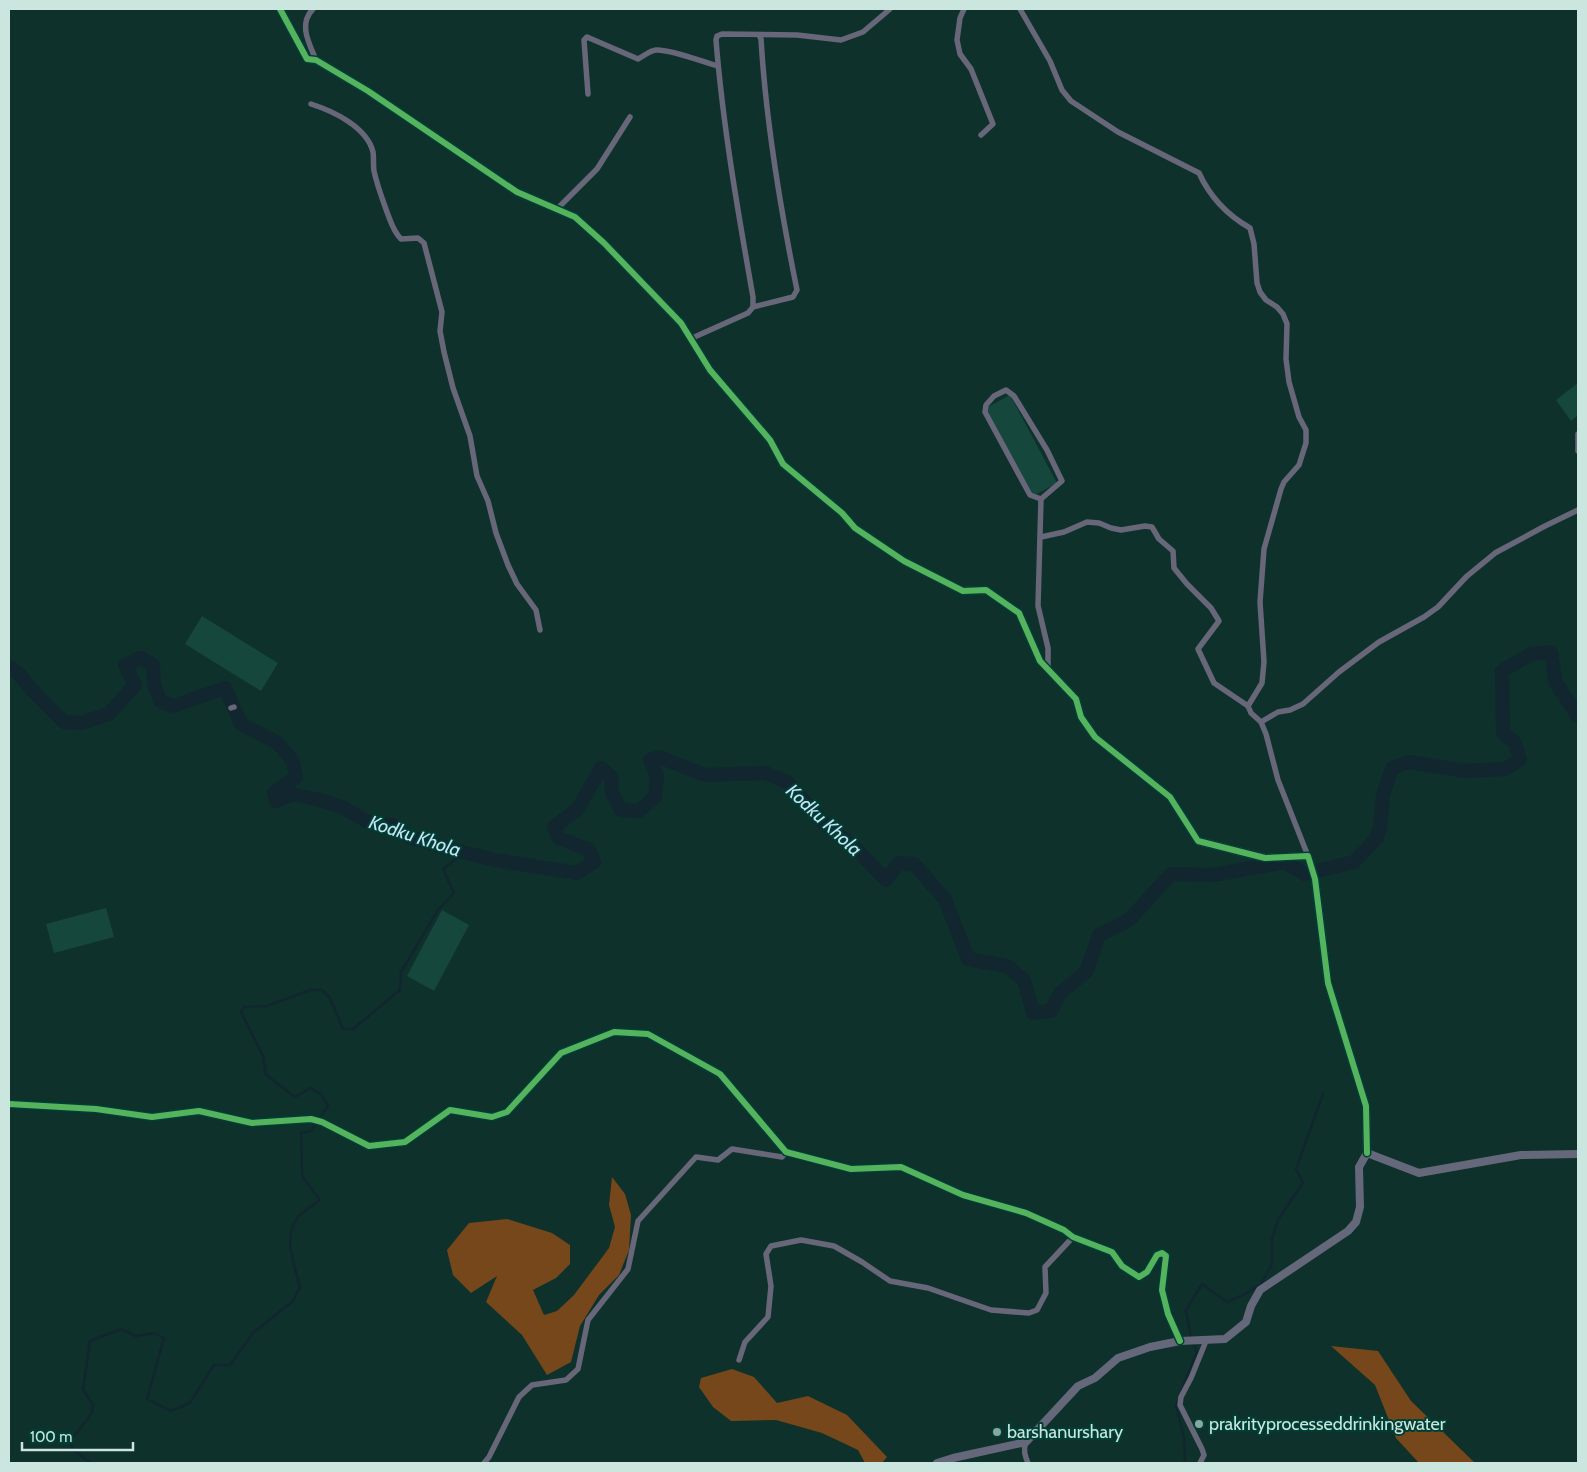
<svg xmlns="http://www.w3.org/2000/svg" width="1587" height="1472" font-family="Cabin,sans-serif">
  <style>
    .built { fill: #15473c }
    .forest { fill: #75471b }
    .lines { fill: none; stroke-linecap: round; stroke-linejoin: round }
    .stream { stroke: #122630; stroke-width: 2.5 }
    .river { stroke: #122630; stroke-width: 14 }
    .street { stroke: #676779; stroke-width: 5.5 }
    .secondary { stroke: #65687a; stroke-width: 8 }
    .cycleway-casing { stroke: #003f35; stroke-width: 9 }
    .cycleway { stroke: #56b35d; stroke-width: 6 }
    .poi-dot { fill: #88a79f; stroke: #003f35; stroke-width: 2 }
    .labels { text-anchor: middle; dominant-baseline: central; stroke-width: 4; stroke-linejoin: round; paint-order: stroke }
    .poi-label { font-size: 18px; fill: #cae6de; stroke: #003f35; text-anchor: start }
    .water-label { font-size: 19px; font-style: italic; fill: #c8e4f7; stroke: #003f35 }
  </style>
  <rect width="100%" height="100%" fill="#0e312b"/>
  <g class="built">
    <polygon points="1578,383 1578,415 1571,421 1556,400"/>
    <polygon points="1010,395 1057,483 1033,496 986,408"/>
    <polygon points="202,616 278,663 261,691 185,644"/>
    <polygon points="106,908 114,937 54,953 46,924"/>
    <polygon points="442,910 469,925 434,991 407,976"/>
  </g>
  <g class="forest">
    <polygon points="612,1177 625,1194 631,1215 629,1250 619,1275 599,1295 580,1326 571,1362 547,1375 522,1335 486,1302 497,1276 471,1293 453,1275 447,1250 469,1223 507,1219 552,1233 570,1245 570,1264 556,1278 533,1290 544,1315 557,1311 574,1295 609,1248 615,1227 609,1205"/>
    <polygon points="1331,1346 1378,1351 1411,1401 1475,1463 1419,1463 1396,1438 1375,1385"/>
    <polygon points="732,1369 754,1377 777,1403 808,1396 847,1415 887,1457 882,1463 865,1463 858,1450 822,1433 776,1420 731,1421 713,1407 699,1387 701,1378"/>
  </g>
  <g class="lines">
    <g class="stream">
      <polyline points="1191,1338 1186,1310 1202,1284 1227,1302 1245,1294 1261,1284 1272,1264 1272,1239 1279,1218 1303,1183 1296,1169 1323,1094"/>
      <polyline points="1182,1389 1197,1352 1193,1343"/>
      <polyline points="1179,1399 1176,1406 1184,1438 1185,1463"/>
      <path d="M91,1463L72,1449L71,1440L92,1413L93,1405L83,1389L90,1341L121,1329L136,1336L154,1333L164,1338L147,1399L171,1411L190,1403L214,1365H230L253,1333L293,1301L300,1287C295,1266 282,1236 298,1217C304,1211 313,1205 320,1200L302,1176L301,1133L311,1131L328,1106L321,1094L310,1088L295,1097L266,1075L263,1056L241,1012L244,1007L267,1006L310,990H322L330,998L343,1029H353L400,990L401,972L438,910L454,893L443,869L465,852"/>
    </g>
    <polyline class="river" points="9,667 17,672 34,692 64,722 81,723 109,714 135,685 125,665 141,658 153,665 154,684 160,701 173,706 225,688 241,724 278,743 293,762 296,777 274,793 276,801 292,794 316,799 342,807 370,823 393,825 409,837 446,848 495,860 577,873 594,862 589,850 559,838 554,827 577,810 601,768 611,777 612,793 621,810 639,811 655,797 657,776 650,760 659,757 705,775 765,773 787,782 825,824 857,850 886,880 899,863 914,864 945,899 968,959 1007,966 1024,980 1033,1013 1051,1011 1060,993 1086,972 1099,935 1129,920 1171,874 1213,875 1285,862 1304,874 1354,862 1376,839 1380,828 1383,795 1392,768 1409,762 1466,771 1506,769 1520,759 1515,743 1503,733 1502,671 1531,654 1551,652 1556,683 1578,716"/>
    <g class="street">
      <path d="M313,9C298,24 309,43 316,60"/>
      <polyline points="964,9 960,18 957,40 960,54 971,69 993,124 981,135"/>
      <path d="M1020,9L1050,61L1062,90L1071,101L1118,132L1199,173C1210,197 1227,215 1250,228L1254,244L1257,283L1260,292L1266,300L1277,307L1283,314L1287,324L1286,359L1289,382L1299,417L1306,430V443L1299,465L1284,482L1281,489L1264,549L1260,602L1264,662L1262,683L1248,706L1251,713L1261,722L1266,734L1278,780L1308,856"/>
      <path d="M588,94L584,40L587,37L638,59C644,56 649,51 656,50C671,49 702,62 718,66"/>
      <path d="M311,104C333,111 367,127 373,152C374,158 373,165 374,171C377,185 382,198 387,212C391,222 393,231 401,239L418,238L424,243L442,312L440,331L444,352L453,388L470,436L477,476L488,501L496,533L508,565L517,584L536,610L540,630"/>
      <polyline points="557,209 597,169 630,117"/>
      <path d="M753,307L793,297L797,290C780,207 766,123 761,39L759,35"/>
      <path d="M690,339L748,313L753,307V297C738,212 723,127 716,40L717,36L722,34L797,35L841,40L863,32L890,9"/>
      <polyline points="1578,434 1578,451"/>
      <polyline points="1041,499 1030,495 985,412 986,405 994,396 1006,390 1014,396 1047,450 1062,481 1041,499 1038,606 1048,648 1048,670"/>
      <polyline points="1041,537 1064,532 1087,522 1099,523 1111,528 1121,530 1145,526 1152,527 1159,539 1173,551 1174,568 1187,584 1211,608 1219,621 1198,649 1214,683 1248,706"/>
      <polyline points="231,708 234,707"/>
      <polyline points="1261,722 1278,712 1290,710 1303,704 1339,672 1379,642 1424,617 1438,607 1467,576 1495,553 1545,526 1578,510"/>
      <polyline points="9,1104 96,1109 152,1117 199,1111 252,1123 311,1119 322,1122 369,1146 405,1142 450,1110 492,1117 507,1112 561,1053 614,1032 648,1034 720,1074 786,1152 851,1169 901,1167 963,1195 1026,1213 1064,1230 1073,1237 1112,1252 1122,1266 1139,1277 1147,1272 1157,1255 1162,1253 1166,1256 1162,1290 1168,1314 1180,1341"/>
      <polyline points="739,1360 745,1342 768,1317 771,1286 766,1254 771,1246 801,1240 834,1246 862,1262 890,1281 928,1288 991,1310 1029,1313 1037,1310 1046,1293 1045,1267 1073,1237"/>
      <path d="M1026,1442C1023,1450 1025,1456 1028,1463"/>
      <polyline points="484,1463 489,1457 519,1397 532,1385 566,1380 578,1369 588,1320 628,1269 638,1221 696,1157 718,1160 732,1149 782,1157 786,1152"/>
      <polyline points="1200,1463 1204,1455 1202,1449 1180,1405 1181,1397 1191,1378 1206,1341"/>
    </g>
    <g class="secondary">
      <polyline points="280,9 307,59 316,60 368,91 517,192 575,217 604,243 681,323 710,370 770,440 783,464 842,513 855,528 904,561 963,591 986,590 1019,613 1040,661 1076,699 1081,717 1095,737 1170,797 1198,841 1265,858 1308,856 1315,879 1328,983 1366,1106 1367,1153"/>
      <polyline points="937,1463 953,1458 1026,1442 1078,1386 1095,1378 1118,1358 1150,1347 1180,1341 1225,1339 1246,1322 1251,1306 1260,1290 1348,1231 1356,1222 1360,1207 1359,1167 1367,1153 1419,1173 1521,1155 1578,1154"/>
    </g>
    <defs>
      <g id="cycleway">
        <polyline points="280,9 307,59 316,60 368,91 517,192 575,217 604,243 681,323 710,370 770,440 783,464 842,513 855,528 904,561 963,591 986,590 1019,613 1040,661 1076,699 1081,717 1095,737 1170,797 1198,841 1265,858 1308,856 1315,879 1328,983 1366,1106 1367,1153"/>
        <polyline points="9,1104 96,1109 152,1117 199,1111 252,1123 311,1119 322,1122 369,1146 405,1142 450,1110 492,1117 507,1112 561,1053 614,1032 648,1034 720,1074 786,1152 851,1169 901,1167 963,1195 1026,1213 1064,1230 1073,1237 1112,1252 1122,1266 1139,1277 1147,1272 1157,1255 1162,1253 1166,1256 1162,1290 1168,1314 1180,1341"/>
      </g>
    </defs>
    <use href="#cycleway" class="cycleway-casing"/>
    <use href="#cycleway" class="cycleway"/>
  </g>
  <g class="poi-dot">
    <circle cx="1199" cy="1424" r="5"/>
    <circle cx="997" cy="1432" r="5"/>
  </g>
  <g class="labels">
    <g class="poi-label">
      <text x="1209" y="1424">prakrityprocesseddrinkingwater</text>
      <text x="1007" y="1432">barshanurshary</text>
    </g>
    <g class="water-label">
      <text transform="translate(824 820) rotate(43)">Kodku Khola</text>
      <text transform="translate(415 836) rotate(18)">Kodku Khola</text>
    </g>
  </g>
  <rect width="1587" height="1472" fill="none" stroke="#cae6de" stroke-width="20"/>
  <path d="M22 1442v8h111v-8" fill="none" stroke="#cae6de" stroke-width="2.5"/>
  <text x="30" y="1442" font-size="15" fill="#cae6de" stroke="#003f35" stroke-width="4" paint-order="stroke">100 m</text>
</svg>
